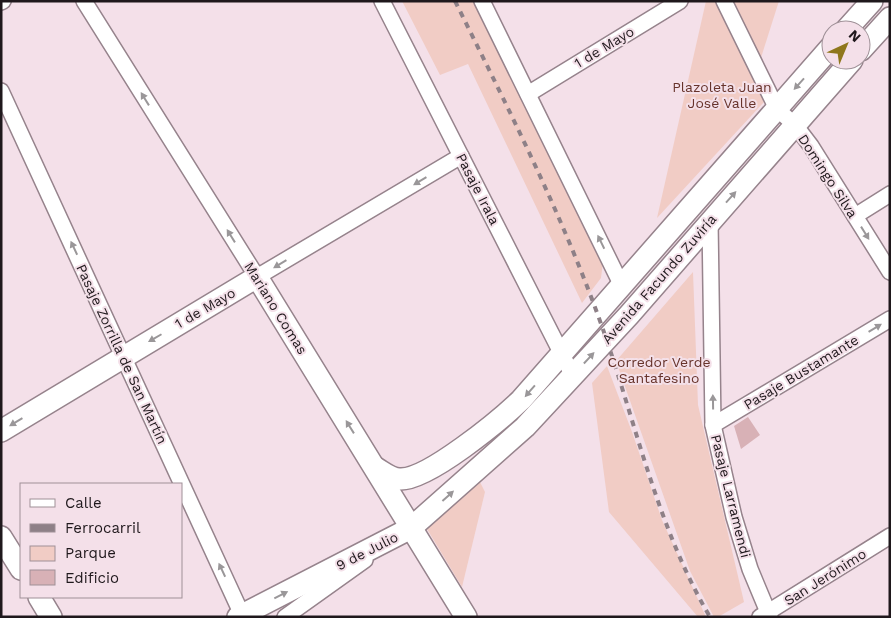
<svg xmlns="http://www.w3.org/2000/svg" width="891" height="618" font-family="'Work Sans',sans-serif">
  <style>
    .green { fill: #f1ccc5 }
    .building { fill: #d8b1b6 }
    .lines { fill: none; stroke-linecap: round; stroke-linejoin: round }
    .street-casing { stroke: #96838c; stroke-width: 18 }
    .secondary-casing { stroke: #96838c; stroke-width: 24 }
    .street { stroke: #fff; stroke-width: 15 }
    .secondary { stroke: #fff; stroke-width: 21 }
    .rail { stroke: #8e8087; stroke-width: 4; stroke-dasharray: 6 6; stroke-linecap: butt }
    .oneway { fill: #9a9799 }
    .labels { text-anchor: middle; dominant-baseline: central; stroke-width: 4; stroke-linejoin: round; paint-order: stroke }
    .street-label { font-size: 14px; fill: #1f181c; stroke: #f4e0e9 }
    .park-label { font-size: 14px; fill: #67332b; stroke: #f4e0e9 }
  </style>
  <rect width="100%" height="100%" fill="#f4e0e9"/>
  <g class="green">
    <polygon points="402,1 473,1 603,262 601,278 582,303 468,64 440,75"/>
    <polygon points="706,1 715,1 765,101 657,218"/>
    <polygon points="727,1 779,1 759,64"/>
    <polygon points="693,272 698,405 744,602 718,617 714,617 690,571 616,361"/>
    <polygon points="607,366 632,432 662,520 706,617 698,617 609,512 592,383"/>
    <polygon points="480,482 485,492 462,587 427,529"/>
  </g>
  <polygon class="building" points="748,417 760,435 741,449 734,426"/>
  <g class="lines">
    <defs>
      <g id="street">
        <polyline points="84,1 257,277 461,156"/>
        <polyline points="382,1 573,376"/>
        <polyline points="482,1 622,286"/>
        <polyline points="724,1 777,109 795,125 811,146 890,272"/>
        <polyline points="1,2 3,1"/>
        <polyline points="1,91 243,617"/>
        <polyline points="528,94 680,1"/>
        <polyline points="855,216 890,194"/>
        <polyline points="710,221 713,425 734,517 750,569 770,617"/>
        <polyline points="713,425 890,319"/>
        <polyline points="285,617 365,560"/>
        <polyline points="760,617 890,536"/>
      </g>
      <g id="secondary">
        <polyline points="846,30 872,1"/>
        <polyline points="861,50 890,18"/>
        <polyline points="1,431 257,277 466,617"/>
        <path d="M376,468C383,472 391,479 400,479C428,480 500,420 521,400L831,47"/>
        <polyline points="1,537 21,569"/>
        <polyline points="39,597 51,617"/>
        <polyline points="238,617 411,528 525,427 629,315 852,60"/>
      </g>
    </defs>
    <use href="#street" class="street-casing"/>
    <use href="#secondary" class="secondary-casing"/>
    <use href="#street" class="street"/>
    <use href="#secondary" class="secondary"/>
    <path class="rail" d="M455,1C505,102 557,204 596,310C634,412 654,522 710,617"/>
  </g>
  <defs><path id="oneway-solid" d="M-6-.8H1V-3.2L6.5 0L1 3.2V.8H-6Z" transform="scale(1.25)"/></defs>
  <g class="oneway">
    <use href="#oneway-solid" transform="translate(799 84) rotate(132)"/>
    <use href="#oneway-solid" transform="translate(145 99) rotate(-122)"/>
    <use href="#oneway-solid" transform="translate(420 181) rotate(149)"/>
    <use href="#oneway-solid" transform="translate(731 197) rotate(-48)"/>
    <use href="#oneway-solid" transform="translate(865 233) rotate(58)"/>
    <use href="#oneway-solid" transform="translate(231 236) rotate(-122)"/>
    <use href="#oneway-solid" transform="translate(601 242) rotate(-116)"/>
    <use href="#oneway-solid" transform="translate(74 248) rotate(-115)"/>
    <use href="#oneway-solid" transform="translate(280 264) rotate(149)"/>
    <use href="#oneway-solid" transform="translate(875 328) rotate(-31)"/>
    <use href="#oneway-solid" transform="translate(155 338) rotate(150)"/>
    <use href="#oneway-solid" transform="translate(589 358) rotate(-47)"/>
    <use href="#oneway-solid" transform="translate(530 391) rotate(131)"/>
    <use href="#oneway-solid" transform="translate(713 402) rotate(-91)"/>
    <use href="#oneway-solid" transform="translate(16 422) rotate(149)"/>
    <use href="#oneway-solid" transform="translate(350 427) rotate(-122)"/>
    <use href="#oneway-solid" transform="translate(448 496) rotate(-42)"/>
    <use href="#oneway-solid" transform="translate(222 570) rotate(-115)"/>
    <use href="#oneway-solid" transform="translate(281 595) rotate(-27)"/>
  </g>
  <g class="labels">
    <g class="street-label">
      <text transform="translate(604 47) rotate(-31)">1 de Mayo</text>
      <text transform="translate(828 176) rotate(57)">Domingo Silva</text>
      <text transform="translate(478 189) rotate(63)">Pasaje Irala</text>
      <text transform="translate(659 279) rotate(-49)">Avenida Facundo Zuviría</text>
      <text transform="translate(205 308) rotate(-30)">1 de Mayo</text>
      <text transform="translate(276 308) rotate(58)">Mariano Comas</text>
      <text transform="translate(122 354) rotate(65)">Pasaje Zorrilla de San Martín</text>
      <text transform="translate(801 372) rotate(-31)">Pasaje Bustamante</text>
      <text transform="translate(731 496) rotate(76)">Pasaje Larramendi</text>
      <text transform="translate(367 551) rotate(-27)">9 de Julio</text>
      <text transform="translate(825 577) rotate(-32)">San Jerónimo</text>
    </g>
    <g class="park-label">
      <text x="722" y="87">Plazoleta Juan<tspan x="722" dy="16">José Valle</tspan></text>
      <text x="659" y="362">Corredor Verde<tspan x="659" dy="16">Santafesino</tspan></text>
    </g>
  </g>
  <rect width="891" height="618" fill="none" stroke="#1f181c" stroke-width="5"/>
  <rect x="20" y="483" width="162" height="115" fill="#f4e0e9" stroke="#9f9097"/>
  <rect x="30" y="499" width="25" height="8" fill="#ffffff" stroke="#9f9097"/>
  <text x="65" y="508" font-size="15" fill="#1f181c">Calle</text>
  <rect x="30" y="524" width="25" height="8" fill="#8e8087" stroke="#9f9097"/>
  <text x="65" y="533" font-size="15" fill="#1f181c">Ferrocarril</text>
  <rect x="30" y="546" width="25" height="15" fill="#f1ccc5" stroke="#9f9097"/>
  <text x="65" y="558" font-size="15" fill="#1f181c">Parque</text>
  <rect x="30" y="570" width="25" height="15" fill="#d8b1b6" stroke="#9f9097"/>
  <text x="65" y="583" font-size="15" fill="#1f181c">Edificio</text>
  <g transform="translate(846 45) rotate(44)"><circle r="24" fill="#f4e0e9" stroke="#9f9097"/>
  <path d="M0-4L9 19L0 12L-9 19Z" fill="#8f771c"/>
  <text y="-8" font-size="14" font-weight="bold" text-anchor="middle" fill="#1f181c">N</text>
  </g>
</svg>
